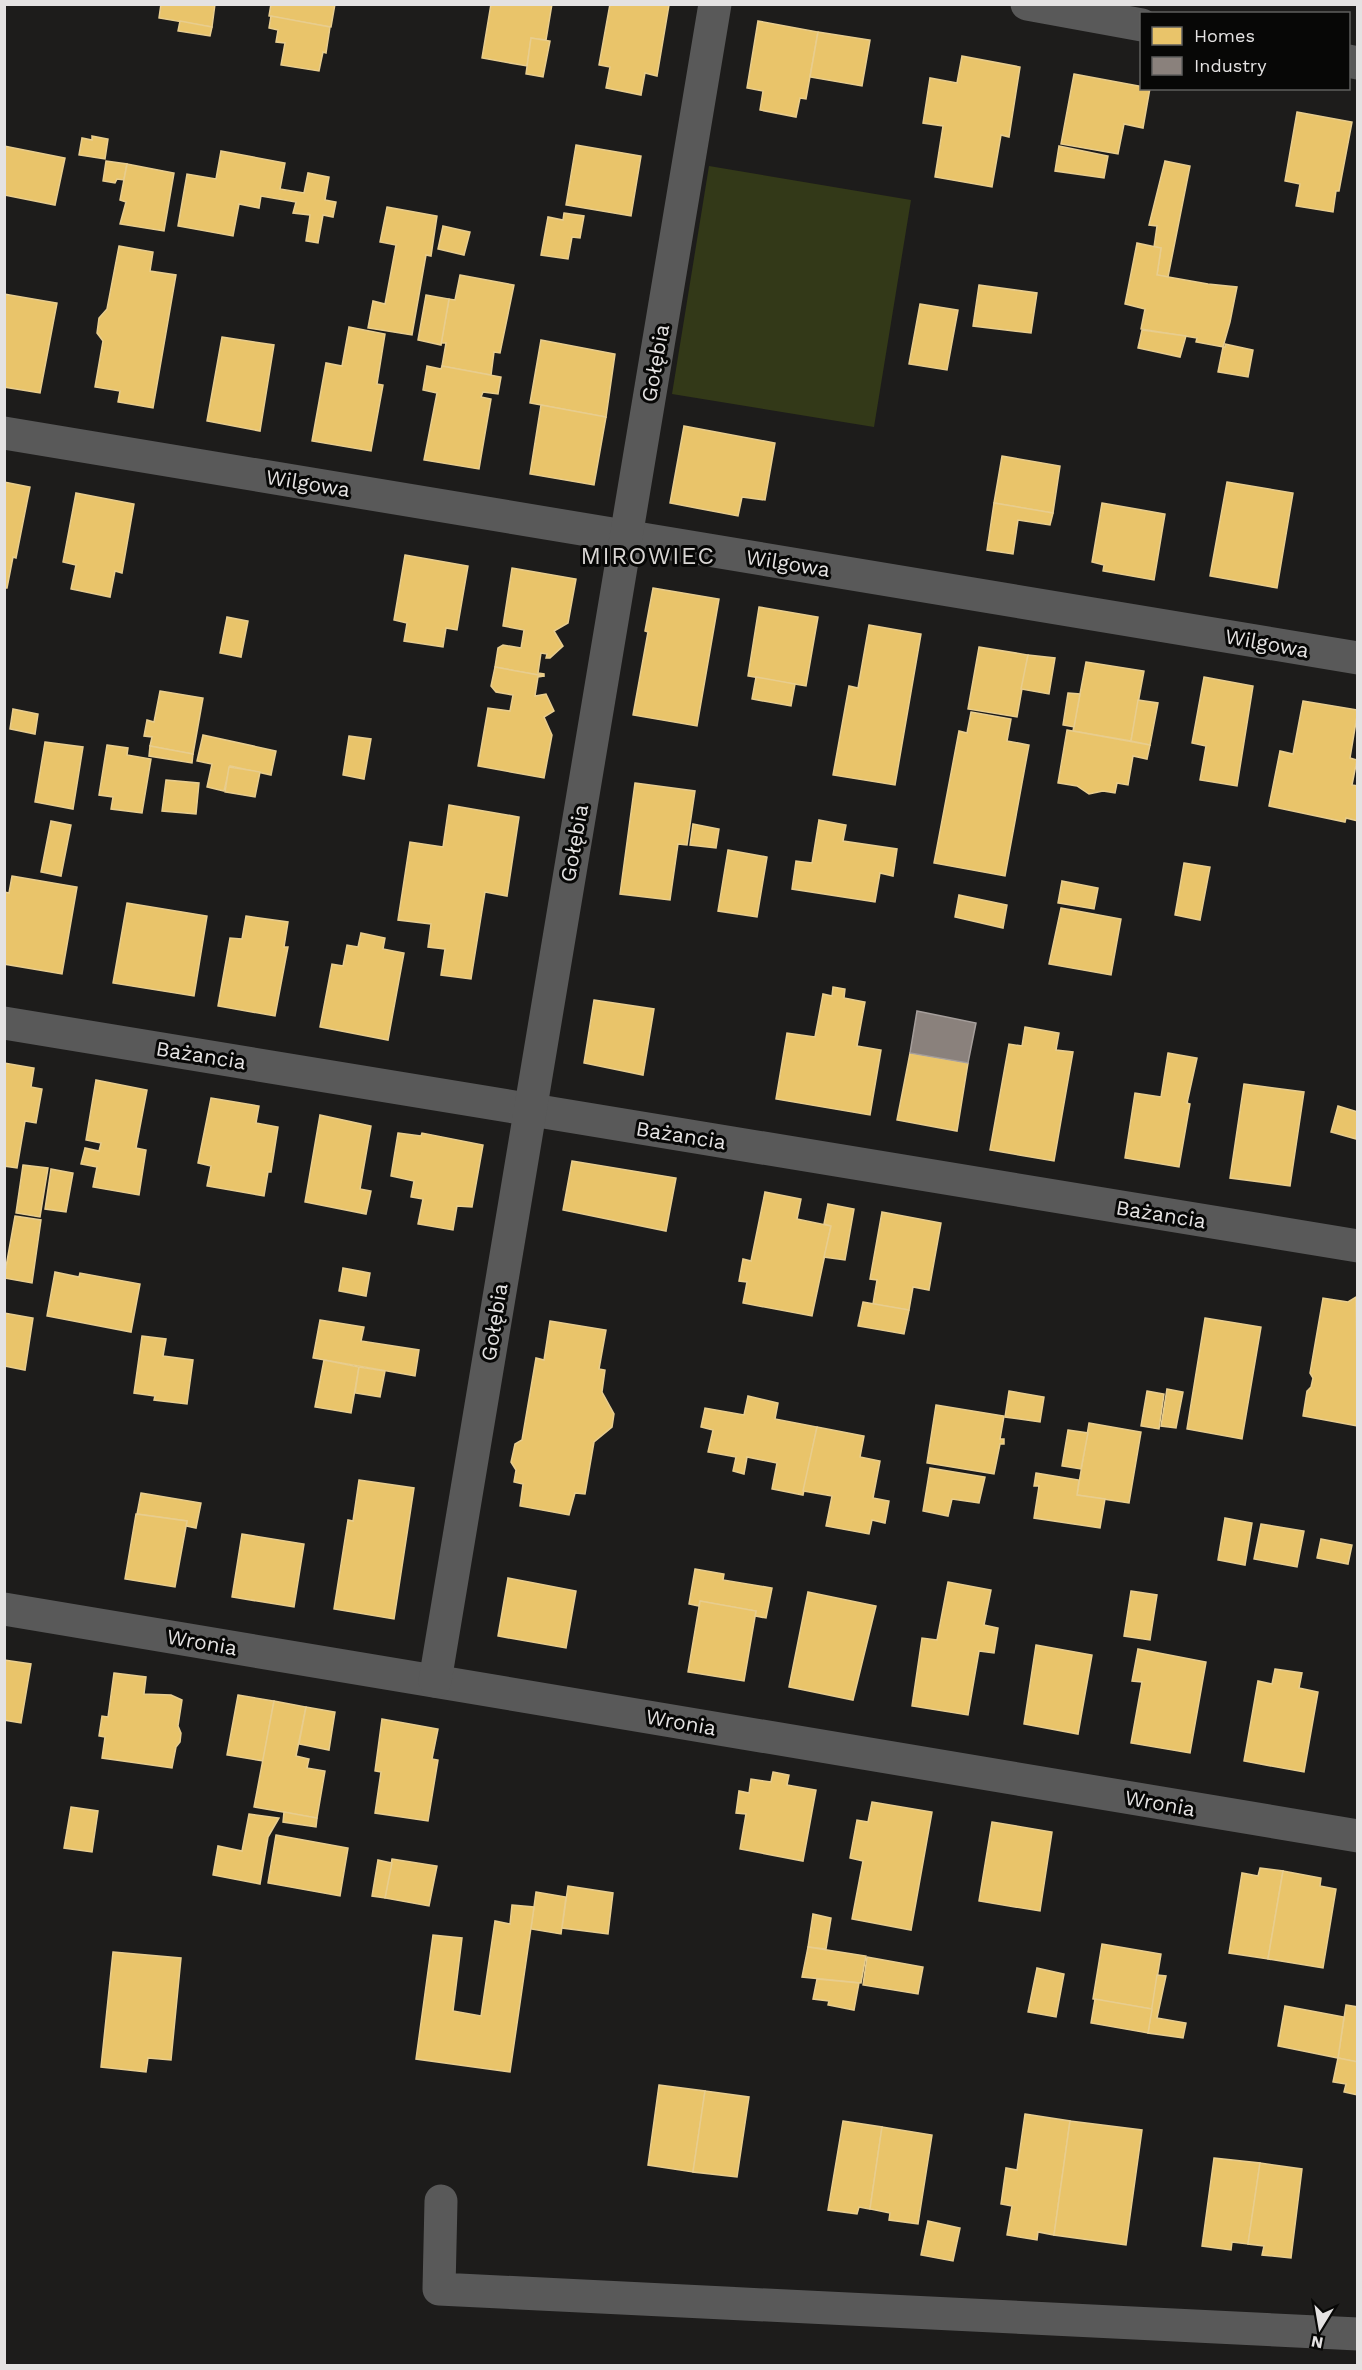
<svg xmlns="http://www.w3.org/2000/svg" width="1362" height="2370" font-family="'Work Sans',sans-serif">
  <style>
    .green { fill: #333918 }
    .homes { fill: #e9c46a; stroke: #e8cd8e; stroke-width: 1.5 }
    .industry { fill: #8a817c; stroke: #a59e9b; stroke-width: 1.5 }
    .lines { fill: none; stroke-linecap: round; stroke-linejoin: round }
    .minor { stroke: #595959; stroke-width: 33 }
    .labels { text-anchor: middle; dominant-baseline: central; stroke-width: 6; stroke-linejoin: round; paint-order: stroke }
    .street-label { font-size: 21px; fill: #e4e2e2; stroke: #070706 }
    .quarter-label { font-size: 24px; letter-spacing: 1.5px; fill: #d8d5d3; stroke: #070706 }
  </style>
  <rect width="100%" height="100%" fill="#1d1c1b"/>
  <polygon class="green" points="709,166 911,200 874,427 672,394"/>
  <g class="homes">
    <polygon points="161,4 215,4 212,27 159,18"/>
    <polygon points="271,4 335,4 331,27 269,16"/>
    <polygon points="491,4 552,4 546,40 531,38 527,66 482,58"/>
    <polygon points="610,4 669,5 657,76 645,73 641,95 606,88 610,67 599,65"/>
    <polygon points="271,16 330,27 326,53 323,52 319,71 281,65 285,43 276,42 278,30 269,28"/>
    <polygon points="180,21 212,27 210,36 178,31"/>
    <polygon points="758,21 818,32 806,99 800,98 796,117 760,110 763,91 747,88"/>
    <polygon points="818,32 870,40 862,86 810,77"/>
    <polygon points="531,38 550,41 543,77 526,74"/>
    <polygon points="962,56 1020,67 1009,137 1001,135 992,187 935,177 943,126 923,123 930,78 957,83"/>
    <polygon points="1074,74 1150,88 1143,128 1124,124 1118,154 1061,144"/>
    <polygon points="1297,112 1352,122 1339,191 1336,191 1333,212 1296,206 1300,184 1285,181"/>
    <polygon points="92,136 108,139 105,159 79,155 82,138 92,140"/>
    <polygon points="576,145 641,156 631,216 566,205"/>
    <polygon points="4,146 65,158 55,205 4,195"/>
    <polygon points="1059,146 1108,156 1104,178 1055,171"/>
    <polygon points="221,151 285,163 280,189 304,193 308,173 329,177 325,200 336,202 333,217 323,215 318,243 306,241 310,215 293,213 296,202 261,196 259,208 239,204 233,236 178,226 187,174 216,179"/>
    <polygon points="106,161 127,164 124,180 117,179 115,183 103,181"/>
    <polygon points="1165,161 1190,166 1168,277 1157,275 1161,248 1154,247 1157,226 1149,225"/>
    <polygon points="127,164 174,173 164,231 120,224 126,202 120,200"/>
    <polygon points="387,207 437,216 431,256 426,255 412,335 368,328 373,301 385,304 396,245 380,242"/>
    <polygon points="564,213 584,216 580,238 572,237 568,259 541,255 548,217 563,220"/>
    <polygon points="443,226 470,232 464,255 438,249"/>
    <polygon points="1137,243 1161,248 1157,275 1208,284 1237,287 1230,322 1223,347 1196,342 1197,338 1141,329 1145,309 1125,304"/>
    <polygon points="119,246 153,252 150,271 176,275 153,408 118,402 120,391 95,387 103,341 97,333 99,318 107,309"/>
    <polygon points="460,275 514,285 500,353 494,352 491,375 442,366 446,343 441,343 449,299 455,300"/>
    <polygon points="979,285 1037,293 1031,333 973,326"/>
    <polygon points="4,294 57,303 40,393 4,387"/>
    <polygon points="426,295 449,299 441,345 418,340"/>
    <polygon points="920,304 958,310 947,370 909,364"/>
    <polygon points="349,327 385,334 377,384 383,385 371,451 312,441 326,363 342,366"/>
    <polygon points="1142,330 1186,336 1180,357 1138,348"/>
    <polygon points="222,337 274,345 260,431 207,421"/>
    <polygon points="541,340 615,354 606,417 530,403"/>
    <polygon points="1225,344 1253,350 1248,377 1218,372 1223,347 1225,347"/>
    <polygon points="427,366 441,369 442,366 501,377 498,394 483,392 481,397 491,399 479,469 424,460 437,393 423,390"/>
    <polygon points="541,405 606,417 594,485 530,474"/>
    <polygon points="684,426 775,443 765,500 742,497 738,516 670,503"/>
    <polygon points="1002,456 1060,466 1053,513 994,503"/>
    <polygon points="4,482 30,487 16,558 13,557 7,588 4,588"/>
    <polygon points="1227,482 1293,493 1277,588 1210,576"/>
    <polygon points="76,493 134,504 122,573 115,571 110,597 71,589 76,565 63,562"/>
    <polygon points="994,503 1053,513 1050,525 1018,520 1013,554 987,550"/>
    <polygon points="1102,503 1165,514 1154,580 1103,571 1104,565 1092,562"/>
    <polygon points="405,555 468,566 457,630 446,628 443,647 404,641 407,623 394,620"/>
    <polygon points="512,568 576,579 568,623 554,631 563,646 550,658 546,658 547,654 541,653 538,673 544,674 544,676 495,667 498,648 503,645 521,648 524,630 503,626"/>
    <polygon points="653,588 719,599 697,726 633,715 648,632 645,631"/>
    <polygon points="759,607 818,617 806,686 748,676"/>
    <polygon points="227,617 248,621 241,657 220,653"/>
    <polygon points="869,625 921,634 895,785 833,775 849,686 858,688"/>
    <polygon points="979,647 1028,655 1017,717 968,709"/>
    <polygon points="1028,655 1055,658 1049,694 1021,689"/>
    <polygon points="1086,662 1144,671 1131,741 1073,731"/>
    <polygon points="495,667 544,676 538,677 535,696 546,694 554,711 544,717 552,735 544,778 478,766 488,708 510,711 513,695 496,692 491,686"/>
    <polygon points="756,677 795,684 791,706 752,699"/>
    <polygon points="1204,677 1253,686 1237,786 1200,780 1206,746 1192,743"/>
    <polygon points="160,691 203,698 193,754 150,746 152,737 144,736 147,720 154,722"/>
    <polygon points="1068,693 1080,694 1074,727 1063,725"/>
    <polygon points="1138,700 1158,703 1150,745 1131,741"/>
    <polygon points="1303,701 1358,710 1350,758 1357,760 1352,785 1358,786 1358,821 1346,818 1345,822 1269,806 1280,751 1293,754"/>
    <polygon points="13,709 38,714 35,734 10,729"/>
    <polygon points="971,712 1011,719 1007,741 1029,745 1005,876 934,863 959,731 967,733"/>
    <polygon points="1067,730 1150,745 1147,759 1133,756 1128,785 1117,783 1115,793 1103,791 1089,794 1077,786 1058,783"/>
    <polygon points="203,735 276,751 271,775 230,766 224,791 207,787 212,764 197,761"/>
    <polygon points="349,736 371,739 364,779 343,775"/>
    <polygon points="45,742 83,747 73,809 35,802"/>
    <polygon points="107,745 128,748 127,755 151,759 142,813 111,809 113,797 99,795"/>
    <polygon points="150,746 193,754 192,763 149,756"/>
    <polygon points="229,767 260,772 255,797 225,792"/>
    <polygon points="166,780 199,783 196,814 162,811"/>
    <polygon points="635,783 695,791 687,845 678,844 670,900 620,894"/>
    <polygon points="449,805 519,817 507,896 485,892 471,979 441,975 445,949 428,947 431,924 398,920 410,842 443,847"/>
    <polygon points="819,820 846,825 843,841 897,849 893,876 880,873 875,902 792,889 796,861 812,863"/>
    <polygon points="51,821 71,825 61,876 41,872"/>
    <polygon points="693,824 719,829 716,848 690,845"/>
    <polygon points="728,850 767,857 757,917 718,911"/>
    <polygon points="1184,863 1210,867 1200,920 1175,915"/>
    <polygon points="12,876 77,887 62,974 4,964 4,892 9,893"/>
    <polygon points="1062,881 1098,888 1094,909 1058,903"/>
    <polygon points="959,895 1007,905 1003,928 955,917"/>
    <polygon points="127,903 207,916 194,996 113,983"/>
    <polygon points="1061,908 1121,919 1111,975 1049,964"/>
    <polygon points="246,916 288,922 284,947 288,947 275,1016 218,1006 230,938 242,939"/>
    <polygon points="361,933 385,938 383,949 404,953 388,1040 320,1027 332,964 343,966 347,945 358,947"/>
    <polygon points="833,987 845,989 844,998 865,1002 857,1046 881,1050 870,1115 776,1099 787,1033 815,1037 823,994 832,996"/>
    <polygon points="594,1000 654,1009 643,1075 584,1063"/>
    <polygon points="1025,1027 1059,1033 1056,1050 1073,1052 1054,1161 990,1150 1009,1044 1022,1046"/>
    <polygon points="910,1053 968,1063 957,1131 897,1120"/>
    <polygon points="1168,1053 1197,1058 1187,1103 1190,1104 1179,1167 1125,1158 1135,1093 1161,1097"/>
    <polygon points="4,1063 34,1068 31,1087 42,1089 36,1123 25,1121 17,1168 4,1166"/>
    <polygon points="96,1080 147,1090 136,1148 146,1150 139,1195 93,1187 97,1167 81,1164 85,1148 99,1151 101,1143 86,1140"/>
    <polygon points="1244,1084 1304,1092 1290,1186 1230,1178"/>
    <polygon points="211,1098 259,1106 256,1123 278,1127 271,1172 268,1172 264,1196 207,1186 211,1166 198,1163"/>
    <polygon points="1338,1106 1358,1112 1356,1139 1331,1132"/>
    <polygon points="320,1115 371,1126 360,1189 371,1191 366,1214 305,1202"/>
    <polygon points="398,1133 421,1136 422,1133 483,1145 472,1207 457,1206 453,1230 418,1224 423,1199 411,1197 414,1181 391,1176"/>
    <polygon points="572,1161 676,1178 666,1231 563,1210"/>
    <polygon points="23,1165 48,1168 40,1217 16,1213"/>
    <polygon points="51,1169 73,1173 66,1212 45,1209"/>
    <polygon points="765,1192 801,1199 797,1219 831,1226 812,1316 743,1303 747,1282 739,1281 743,1259 751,1261"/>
    <polygon points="828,1204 854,1209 845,1260 824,1257 831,1226 824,1224"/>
    <polygon points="882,1212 941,1223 929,1290 913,1287 909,1310 873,1304 877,1280 870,1279"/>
    <polygon points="15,1216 41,1220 32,1283 4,1278"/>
    <polygon points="343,1268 370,1273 366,1296 339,1291"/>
    <polygon points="55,1272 79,1277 80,1273 140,1284 131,1332 47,1316"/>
    <polygon points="1356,1297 1358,1426 1303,1416 1307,1391 1311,1387 1313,1378 1310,1373 1323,1298 1348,1302"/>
    <polygon points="863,1302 909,1310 904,1334 858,1326"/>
    <polygon points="4,1313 33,1318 25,1370 4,1366"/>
    <polygon points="1205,1318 1261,1327 1242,1439 1187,1429"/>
    <polygon points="320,1320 364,1327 361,1341 419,1350 415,1376 313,1358"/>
    <polygon points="550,1321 606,1330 599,1369 605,1370 602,1392 614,1414 612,1427 594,1442 585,1494 575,1493 569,1515 520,1506 523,1484 514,1482 516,1470 511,1462 515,1444 522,1440 536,1358 544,1360"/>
    <polygon points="142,1336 166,1339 163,1356 193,1360 187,1404 154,1400 155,1396 134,1393"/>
    <polygon points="324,1360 359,1367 351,1413 315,1407"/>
    <polygon points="359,1367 385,1371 380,1397 355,1393"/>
    <polygon points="1167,1389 1183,1392 1176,1428 1161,1426"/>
    <polygon points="1009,1391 1044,1397 1040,1422 1005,1417"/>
    <polygon points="1147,1391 1164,1394 1159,1429 1141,1426"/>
    <polygon points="748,1396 778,1403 775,1419 817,1427 803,1495 772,1489 777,1463 747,1457 744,1474 733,1471 736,1457 708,1452 713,1430 701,1427 705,1408 744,1415"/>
    <polygon points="936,1405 1004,1416 1000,1439 1004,1439 1004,1444 1000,1444 994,1474 927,1463"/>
    <polygon points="1089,1423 1141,1432 1129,1503 1077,1495"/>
    <polygon points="817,1427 864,1436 860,1457 880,1461 873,1498 889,1501 885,1523 872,1520 869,1534 826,1526 832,1496 803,1491"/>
    <polygon points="1068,1430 1088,1433 1081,1469 1062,1466"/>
    <polygon points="930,1468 985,1477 979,1503 952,1499 948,1516 923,1511"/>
    <polygon points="1036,1473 1079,1480 1077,1495 1105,1499 1100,1528 1034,1518 1039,1486 1034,1486"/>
    <polygon points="359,1480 414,1488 394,1619 334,1609 348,1520 353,1521"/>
    <polygon points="141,1493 201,1503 196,1528 186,1526 187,1521 137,1514"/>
    <polygon points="136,1514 187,1521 175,1587 125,1579"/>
    <polygon points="1225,1518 1252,1523 1245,1565 1218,1560"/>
    <polygon points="1261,1524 1304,1531 1297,1567 1254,1559"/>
    <polygon points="242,1534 304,1544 294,1607 232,1597"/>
    <polygon points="1321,1539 1352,1545 1348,1564 1317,1558"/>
    <polygon points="695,1569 724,1574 723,1580 772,1588 766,1618 755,1616 756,1611 700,1601 699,1606 689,1604"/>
    <polygon points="508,1578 576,1591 566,1648 498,1636"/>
    <polygon points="948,1582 991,1590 984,1625 998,1628 994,1653 979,1651 968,1715 912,1706 922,1638 937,1640"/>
    <polygon points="1131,1591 1157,1595 1150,1640 1124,1636"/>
    <polygon points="808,1592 876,1606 853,1700 789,1687"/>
    <polygon points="700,1601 756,1611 744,1681 688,1672"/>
    <polygon points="1036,1645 1092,1655 1078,1734 1024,1724"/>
    <polygon points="1138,1649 1206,1662 1190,1753 1131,1743 1142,1682 1132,1681"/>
    <polygon points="4,1660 31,1664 21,1723 4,1720"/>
    <polygon points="1275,1669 1302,1673 1299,1688 1318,1692 1304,1772 1244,1761 1258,1681 1272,1684"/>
    <polygon points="114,1673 146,1677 144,1694 171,1695 182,1700 178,1726 181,1733 180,1742 176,1747 172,1768 102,1758 105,1737 99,1736 102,1716 108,1717"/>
    <polygon points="238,1695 274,1701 263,1761 227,1755"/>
    <polygon points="274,1701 306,1707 296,1756 309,1759 307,1768 325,1771 317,1818 254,1807"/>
    <polygon points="306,1707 335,1712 329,1750 299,1744"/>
    <polygon points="382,1719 438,1729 432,1759 438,1760 428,1821 375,1813 381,1772 375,1771"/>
    <polygon points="773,1772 789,1775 787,1785 816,1790 803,1861 740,1849 746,1814 736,1813 739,1791 749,1793 751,1779 771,1782"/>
    <polygon points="872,1802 932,1812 911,1930 852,1919 863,1861 850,1858 857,1820 868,1822"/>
    <polygon points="71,1807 98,1811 92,1852 64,1848"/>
    <polygon points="284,1812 317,1818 316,1827 283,1822"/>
    <polygon points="249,1814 279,1818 268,1837 260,1884 213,1875 218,1846 242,1851"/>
    <polygon points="992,1822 1052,1832 1040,1911 979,1901"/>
    <polygon points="276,1835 348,1848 340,1896 268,1883"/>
    <polygon points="392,1859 437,1866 429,1906 385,1898"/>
    <polygon points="378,1860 392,1863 385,1898 372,1896"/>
    <polygon points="1260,1868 1283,1871 1268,1959 1229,1953 1242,1873 1258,1876"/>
    <polygon points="1283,1871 1321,1878 1320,1886 1336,1889 1323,1968 1268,1959"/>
    <polygon points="568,1886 613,1893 608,1934 562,1928"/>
    <polygon points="536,1892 566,1897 561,1934 531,1929"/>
    <polygon points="512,1905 534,1907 510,2072 416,2059 433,1935 462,1938 453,2011 481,2016 495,1921 510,1924"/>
    <polygon points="813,1914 831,1918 826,1949 808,1947"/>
    <polygon points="1102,1944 1161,1954 1152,2009 1093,1999"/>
    <polygon points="808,1947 866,1956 861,1983 802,1977"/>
    <polygon points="113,1952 181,1958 171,2060 148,2058 146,2072 101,2067"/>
    <polygon points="867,1957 923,1967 918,1994 863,1985"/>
    <polygon points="1037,1968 1064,1974 1056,2017 1028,2012"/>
    <polygon points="1157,1975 1166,1976 1157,2018 1186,2023 1183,2038 1148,2033"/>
    <polygon points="817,1979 859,1983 854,2010 828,2005 829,2001 813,1999"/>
    <polygon points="1095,1999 1152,2009 1148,2033 1091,2023"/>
    <polygon points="1346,2005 1358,2007 1358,2062 1338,2058"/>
    <polygon points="1285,2006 1344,2017 1338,2058 1278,2046"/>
    <polygon points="1338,2058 1358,2062 1358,2095 1344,2092 1346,2084 1333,2082"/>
    <polygon points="659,2085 705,2091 693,2172 648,2165"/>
    <polygon points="705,2091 749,2097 737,2177 693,2172"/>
    <polygon points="1025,2114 1070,2121 1054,2235 1038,2232 1037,2240 1007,2235 1012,2206 1001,2204 1006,2168 1017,2170"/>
    <polygon points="843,2121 882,2127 870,2209 859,2207 857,2214 828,2210"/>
    <polygon points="1070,2121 1142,2130 1126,2245 1054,2235"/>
    <polygon points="882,2127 932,2135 918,2224 889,2220 890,2213 870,2209"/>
    <polygon points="1214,2158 1260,2163 1248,2244 1232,2242 1231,2250 1202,2246"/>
    <polygon points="1260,2163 1302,2169 1291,2258 1262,2255 1264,2246 1248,2244"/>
    <polygon points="928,2221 960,2228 953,2261 921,2255"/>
  </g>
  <polygon class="industry" points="917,1011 976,1023 968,1063 910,1053"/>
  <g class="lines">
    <g class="minor">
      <polyline points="1027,4 1142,25"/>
      <polyline points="1348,61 1358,63"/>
      <polyline points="4,433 1358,658"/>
      <polyline points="4,1023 1358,1246"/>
      <polyline points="4,1609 1358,1836"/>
      <polyline points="435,1681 715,4"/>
      <polyline points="441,2201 439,2289 1358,2334"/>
    </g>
  </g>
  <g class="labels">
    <g class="street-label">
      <text transform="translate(655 363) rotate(-80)">Gołębia</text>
      <text transform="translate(308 483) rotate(9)">Wilgowa</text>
      <text transform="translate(788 563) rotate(9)">Wilgowa</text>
      <text transform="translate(1267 643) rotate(10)">Wilgowa</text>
      <text transform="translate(574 843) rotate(-80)">Gołębia</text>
      <text transform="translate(201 1055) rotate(9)">Bażancia</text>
      <text transform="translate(681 1135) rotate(9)">Bażancia</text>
      <text transform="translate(1161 1214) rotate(9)">Bażancia</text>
      <text transform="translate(494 1322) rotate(-81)">Gołębia</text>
      <text transform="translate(202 1642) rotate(10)">Wronia</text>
      <text transform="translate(681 1722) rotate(10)">Wronia</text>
      <text transform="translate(1160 1803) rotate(10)">Wronia</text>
    </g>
    <g class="quarter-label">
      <text x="648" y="556">MIROWIEC</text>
    </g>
  </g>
  <rect width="1362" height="2370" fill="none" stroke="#e4e2e2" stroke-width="12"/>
  <rect x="1140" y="12" width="210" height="78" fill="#070706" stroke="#5f5f5e" stroke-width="1.5"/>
  <rect x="1152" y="27" width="30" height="18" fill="#e9c46a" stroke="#5f5f5e" stroke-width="1.5"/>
  <text x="1194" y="42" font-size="18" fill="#e4e2e2">Homes</text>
  <rect x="1152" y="57" width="30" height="18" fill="#8a817c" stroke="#5f5f5e" stroke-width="1.5"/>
  <text x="1194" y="72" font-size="18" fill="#e4e2e2">Industry</text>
  <g transform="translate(1320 2328) rotate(191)" stroke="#070706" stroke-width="4.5" paint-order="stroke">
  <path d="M0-4.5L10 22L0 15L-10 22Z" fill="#e4e2e2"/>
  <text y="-9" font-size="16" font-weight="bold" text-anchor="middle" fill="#e4e2e2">N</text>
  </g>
</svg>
